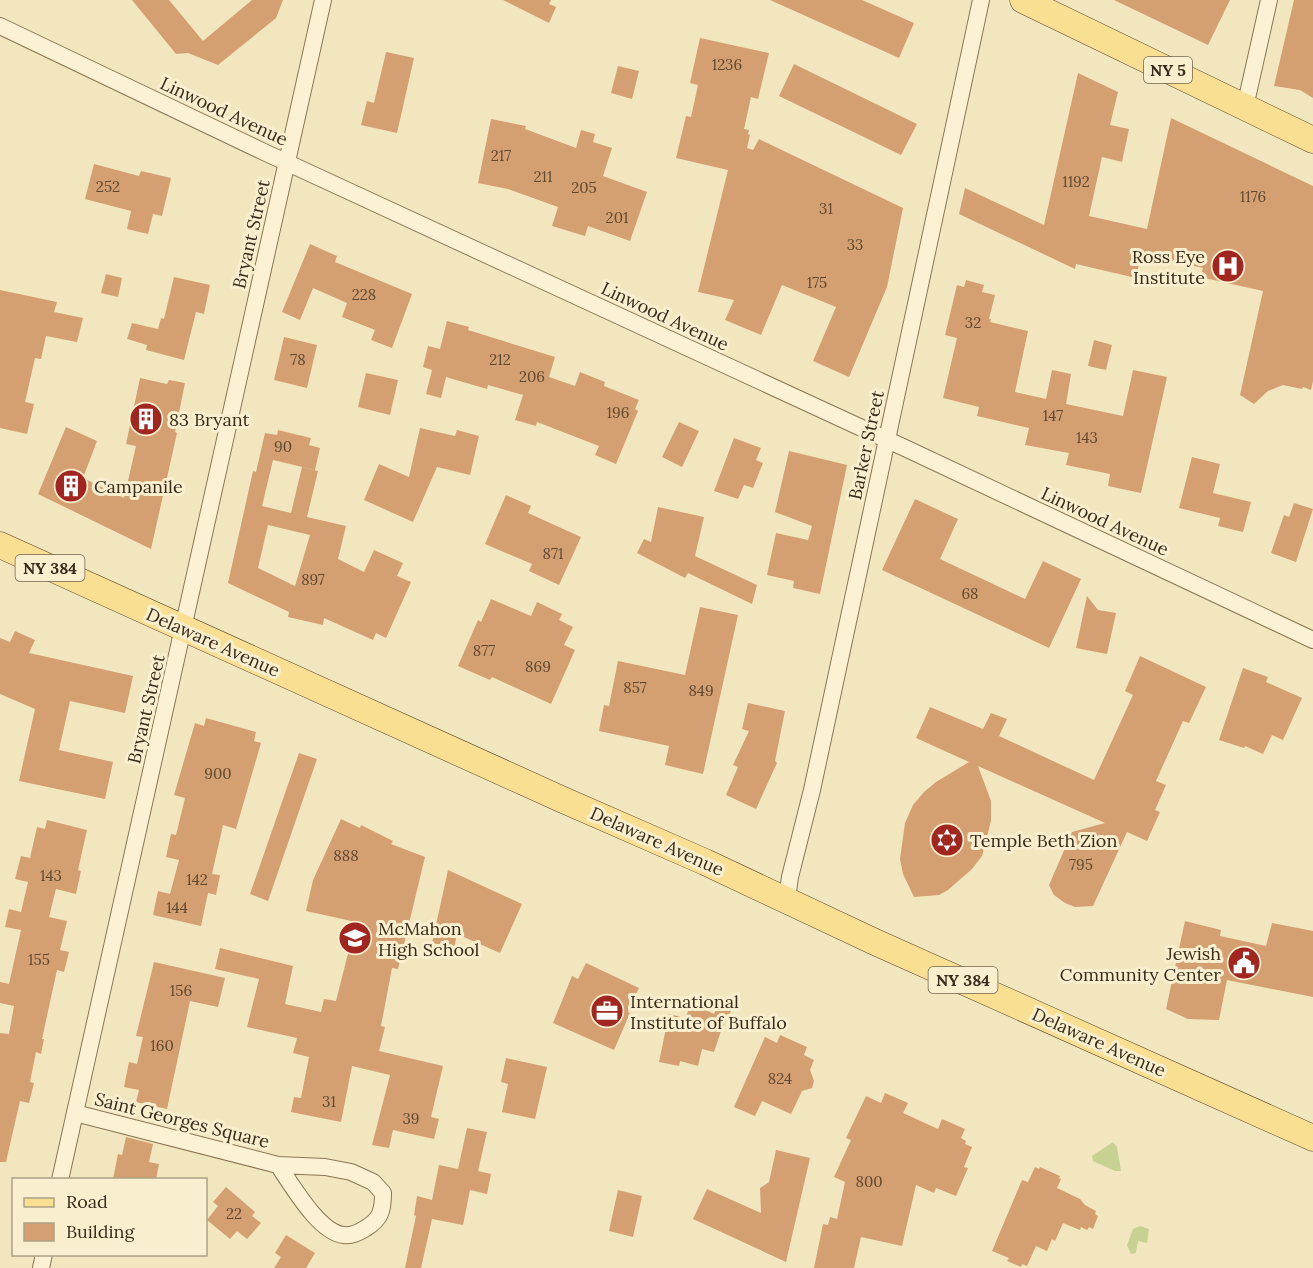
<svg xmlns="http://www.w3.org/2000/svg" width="1313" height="1268" font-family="Lora,serif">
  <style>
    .green { fill: #c6d192 }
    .building { fill: #d4a071; fill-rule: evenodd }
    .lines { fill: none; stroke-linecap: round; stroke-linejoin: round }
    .street-casing { stroke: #8c7655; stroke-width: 18 }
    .primary-casing { stroke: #5a432a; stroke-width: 27 }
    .street { stroke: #fcf2d3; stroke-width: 16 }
    .primary { stroke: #f9df92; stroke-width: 26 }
    .labels { text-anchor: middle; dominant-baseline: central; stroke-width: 6; stroke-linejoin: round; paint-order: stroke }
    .number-label { font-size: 15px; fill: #604930 }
    .shield { fill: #f9efcf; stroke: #736651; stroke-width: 1.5 }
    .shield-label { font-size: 16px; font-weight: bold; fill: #3a2c1b }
    .street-label { font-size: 18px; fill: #3a2c1b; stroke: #f9efcf }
    .poi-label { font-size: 18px; fill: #3a2c1b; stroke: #f9efcf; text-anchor: start }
  </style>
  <rect width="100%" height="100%" fill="#f2e6bf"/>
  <g class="green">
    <polygon points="1113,1142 1117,1147 1121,1171 1115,1171 1093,1161 1092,1156"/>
    <polygon points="1140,1226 1149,1229 1147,1243 1138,1241 1136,1253 1131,1254 1127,1245 1133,1229"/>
  </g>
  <g class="building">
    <polygon points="132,0 169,0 203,41 252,0 283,0 276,18 218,65 188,53 176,54"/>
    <polygon points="503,0 551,0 549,4 556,7 549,23"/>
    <polygon points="770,0 862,0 914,23 899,58"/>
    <polygon points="1114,0 1230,0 1208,45"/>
    <polygon points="1294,0 1313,0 1313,98 1300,90 1274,86"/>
    <polygon points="700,38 769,53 758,99 751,97 744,129 749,130 748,134 750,135 747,148 753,150 759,139 903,208 887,287 849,377 813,361 836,307 782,285 761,335 725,320 734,300 698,292 728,170 676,158 686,116 691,117 698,85 690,83"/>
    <polygon points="386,52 414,58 397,133 361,125 367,101 374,103"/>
    <polygon points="794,64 917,124 901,155 779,96"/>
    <polygon points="618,66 639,71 632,99 611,93"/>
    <polygon points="1078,73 1118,92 1110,125 1129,129 1122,162 1102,157 1089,216 1147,229 1171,118 1313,186 1313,381 1311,390 1303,387 1302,389 1283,385 1268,391 1254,404 1240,395 1263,291 1200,277 1203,268 1141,254 1136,278 1076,264 1075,269 959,214 965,188 1044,225"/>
    <polygon points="491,119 526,126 525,129 576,148 581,130 595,134 593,142 612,148 603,176 647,192 630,241 588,226 585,236 552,226 558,207 508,189 478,183"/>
    <polygon points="94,164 139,176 141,171 171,178 162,216 153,214 148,234 127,229 131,211 85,199"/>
    <polygon points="310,244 337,256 335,262 412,294 392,348 371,340 375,330 342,317 347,303 313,288 300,320 282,312"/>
    <polygon points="106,274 122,278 118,297 101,293"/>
    <polygon points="174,277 210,285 204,314 196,312 184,360 146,350 147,345 127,339 132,323 158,329 161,318 164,319"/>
    <polygon points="966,280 984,285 982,292 995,295 989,319 991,319 990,322 1028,331 1015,392 1046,399 1052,370 1071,374 1066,404 1123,416 1133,370 1167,377 1141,493 1108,486 1110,474 1066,465 1069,453 1025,445 1029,428 977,416 979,407 943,398 957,338 945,335 957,285 964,287"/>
    <polygon points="0,290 57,302 54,312 83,318 77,342 46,336 41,359 35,358 25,402 34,404 27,434 0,428"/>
    <polygon points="447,321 469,327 468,330 555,357 549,377 575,386 580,372 605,382 604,386 639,400 635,409 638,411 616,464 595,455 599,446 537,422 536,426 515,420 523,395 488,385 487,389 446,377 441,398 426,394 432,370 423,367 428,346 440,349"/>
    <polygon points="284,337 317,345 307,388 274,380"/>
    <polygon points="1094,340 1112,345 1106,370 1088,366"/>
    <polygon points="366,373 398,380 390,415 358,407"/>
    <polygon points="140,378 167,384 169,380 185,383 175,432 177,433 151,549 38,494 66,427 97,441 83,478 124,498 136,446 126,444"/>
    <polygon points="679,422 699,431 682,467 662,457"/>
    <polygon points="420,428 455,436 457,430 479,436 470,475 437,467 413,522 364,500 379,464 409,477"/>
    <path d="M278,430L311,438L309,445L320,448L315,470L273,460L262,506L291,513L302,467L318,471L307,517L346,526L338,559L364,572L374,550L403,563L397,576L411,582L386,638L376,633L373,640L324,618L323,625L288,617L289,612L228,583L253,471L256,472L265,433L277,435ZM268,525L310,535L295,586L258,568Z"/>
    <polygon points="734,438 761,448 756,460 763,463 753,488 744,485 738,499 714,491"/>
    <polygon points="789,451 847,465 820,594 793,588 794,581 767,575 776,533 808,540 812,526 775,512"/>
    <polygon points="1192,457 1220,464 1213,493 1251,502 1243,532 1218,526 1220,518 1179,508"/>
    <polygon points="506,495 531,506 528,513 581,537 559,585 529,571 532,564 485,544"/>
    <polygon points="915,499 958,519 940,559 1025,599 1043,561 1081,579 1049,648 882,570"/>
    <polygon points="1294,503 1313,509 1296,562 1271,553 1284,515 1289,517"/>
    <polygon points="658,507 704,517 695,556 757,585 752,604 688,573 685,578 637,553 644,539 651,542"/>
    <polygon points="1087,596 1098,610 1116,613 1107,654 1076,648"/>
    <polygon points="491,599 531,616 537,602 562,614 559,620 573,627 564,645 575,650 551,704 492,677 490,680 458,666 478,620 481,622"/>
    <polygon points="700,607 738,615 703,774 665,765 669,746 599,731 604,705 609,706 618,661 685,675"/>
    <polygon points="15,631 35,640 29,653 133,676 125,713 70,701 59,750 113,762 105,799 19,781 35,709 0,694 0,638 10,642"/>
    <polygon points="1140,656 1206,687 1189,723 1183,721 1156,781 1166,785 1155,810 1160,812 1147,841 1127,832 1093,906 1075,907 1065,903 1054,895 1049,885 1072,832 1105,823 978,766 991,801 991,821 982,856 972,869 948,890 939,895 914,897 903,874 900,859 905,823 913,805 924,792 936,782 969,762 916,738 930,707 983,729 991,713 1007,719 999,736 1094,780 1133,695 1125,691"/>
    <polygon points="1243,668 1268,677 1266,682 1302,698 1283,740 1272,735 1263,754 1245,746 1244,748 1219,740"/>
    <polygon points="748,703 785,711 775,761 777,763 756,809 726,795 738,767 733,765 749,731 742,729"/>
    <polygon points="206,718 256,732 254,741 261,743 236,829 223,825 212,874 220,875 216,895 208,893 201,926 153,915 158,891 170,894 179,860 166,857 171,834 176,835 185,798 174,795 195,723 204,726"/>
    <polygon points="299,753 317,759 268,901 250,894"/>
    <polygon points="341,819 360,828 361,825 393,841 391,844 425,857 398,969 392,968 381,1026 385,1027 379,1051 443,1066 431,1117 439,1119 434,1139 393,1130 389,1148 372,1145 390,1075 352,1066 341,1122 291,1112 294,1097 301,1098 309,1057 293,1053 297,1038 247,1027 259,979 215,969 220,948 293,966 285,1004 321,1012 324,999 336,1001 356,922 306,911 313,880"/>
    <polygon points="47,820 87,830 78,870 81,871 76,894 56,889 49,917 67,921 60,950 69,952 64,972 57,970 42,1039 44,1039 41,1054 36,1052 30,1082 34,1083 29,1103 20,1101 6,1162 0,1162 0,1033 9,1034 14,1006 0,1003 0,982 9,984 21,930 5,927 9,909 21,912 28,882 15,879 21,856 30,858 37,827 45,829"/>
    <polygon points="448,870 522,904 500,953 457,934 454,948 432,943"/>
    <polygon points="1185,921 1221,930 1220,936 1266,946 1272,923 1313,931 1313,997 1227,980 1219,1020 1188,1019 1166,1009"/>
    <polygon points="154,962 225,978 218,1007 190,1001 167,1109 136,1102 139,1090 124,1087 129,1062 137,1064 143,1037 136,1036"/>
    <polygon points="586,963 639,988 628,1012 630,1013 614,1050 553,1023 572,976 578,979"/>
    <polygon points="720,1001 733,1007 721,1031 714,1052 702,1049 698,1066 680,1061 679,1066 659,1062 669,1014 685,1018 692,1003 714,1014"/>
    <polygon points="780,1035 807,1047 804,1055 814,1060 810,1070 814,1081 812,1088 802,1091 791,1114 762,1101 755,1116 734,1107 765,1037 777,1043"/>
    <polygon points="506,1058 547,1067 535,1119 502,1112 508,1084 501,1082"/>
    <polygon points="885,1093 908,1103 903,1113 938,1129 942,1119 965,1129 961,1138 966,1141 965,1144 972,1147 964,1167 968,1168 956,1196 936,1188 934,1193 916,1185 902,1246 861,1237 854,1268 814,1268 823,1224 828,1225 830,1217 837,1219 845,1182 834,1177 851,1140 846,1138 866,1096 881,1103"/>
    <polygon points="467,1128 487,1132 478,1171 491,1174 487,1194 470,1190 463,1225 432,1219 421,1268 405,1268 416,1216 414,1215 417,1196 432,1200 439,1165 458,1169"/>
    <polygon points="126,1137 153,1144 149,1162 159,1164 156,1179 113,1179 118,1154 122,1155"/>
    <polygon points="776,1150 810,1158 786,1262 693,1219 707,1189 761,1213 760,1188 769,1182"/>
    <polygon points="1035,1167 1039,1169 1040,1167 1060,1176 1059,1178 1061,1179 1057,1188 1080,1199 1085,1205 1096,1211 1095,1214 1098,1216 1093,1229 1089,1227 1087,1230 1081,1227 1080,1230 1063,1223 1055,1241 1052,1239 1047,1251 1036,1246 1027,1266 1022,1264 1021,1267 1007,1261 1009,1258 992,1251 1022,1180 1028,1182"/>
    <polygon points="226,1187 255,1212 252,1216 261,1223 247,1239 237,1231 230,1239 207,1220 218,1206 213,1202"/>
    <polygon points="618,1190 642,1196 633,1237 609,1231"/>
    <polygon points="286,1235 315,1253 306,1268 274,1268 281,1257 275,1253"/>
  </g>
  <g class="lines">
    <defs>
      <g id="street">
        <polyline points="0,26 264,152 905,448 1313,640"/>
        <polyline points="1245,107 1269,0"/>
        <polyline points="787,899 790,877 812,790 981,0"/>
        <path d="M75,1113L278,1165L325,1167L351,1172L373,1182L383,1193C383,1210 381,1219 366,1228C360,1232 352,1236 344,1235C319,1233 292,1185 278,1165"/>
        <polyline points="60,1180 323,0"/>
        <polyline points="41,1268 44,1254"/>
      </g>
      <g id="primary">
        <polyline points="1023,0 1313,140"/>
        <polyline points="0,545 561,799 705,862 875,942 1313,1138"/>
      </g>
    </defs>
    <use href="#street" class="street-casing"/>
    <use href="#primary" class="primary-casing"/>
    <use href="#street" class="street"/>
    <use href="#primary" class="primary"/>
  </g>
  <defs>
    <symbol id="hospital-disc" viewBox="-11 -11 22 22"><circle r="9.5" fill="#a1261f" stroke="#f9efcf"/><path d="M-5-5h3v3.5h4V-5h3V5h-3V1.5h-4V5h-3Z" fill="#fff"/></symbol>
    <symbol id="building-disc" viewBox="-11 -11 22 22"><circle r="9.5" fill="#a1261f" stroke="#f9efcf"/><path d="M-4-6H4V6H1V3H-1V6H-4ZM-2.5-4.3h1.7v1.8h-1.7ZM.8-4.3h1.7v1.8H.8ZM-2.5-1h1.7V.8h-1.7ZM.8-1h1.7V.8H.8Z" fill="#fff"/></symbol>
    <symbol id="synagogue-disc" viewBox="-11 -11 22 22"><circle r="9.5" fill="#a1261f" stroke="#f9efcf"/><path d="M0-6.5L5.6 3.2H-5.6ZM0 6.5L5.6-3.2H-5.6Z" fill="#fff"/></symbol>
    <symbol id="school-disc" viewBox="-11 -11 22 22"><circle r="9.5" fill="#a1261f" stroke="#f9efcf"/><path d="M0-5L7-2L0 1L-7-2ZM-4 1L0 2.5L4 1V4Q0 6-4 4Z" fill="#fff"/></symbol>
    <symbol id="civic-disc" viewBox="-11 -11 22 22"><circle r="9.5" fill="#a1261f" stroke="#f9efcf"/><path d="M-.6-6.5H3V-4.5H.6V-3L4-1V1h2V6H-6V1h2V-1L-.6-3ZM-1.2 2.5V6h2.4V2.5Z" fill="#fff"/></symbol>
    <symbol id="office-disc" viewBox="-11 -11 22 22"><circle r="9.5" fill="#a1261f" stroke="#f9efcf"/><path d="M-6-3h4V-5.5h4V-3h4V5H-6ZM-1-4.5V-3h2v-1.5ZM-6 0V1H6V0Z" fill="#fff"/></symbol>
  </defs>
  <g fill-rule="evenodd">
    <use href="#hospital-disc" x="1209" y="247" width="38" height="38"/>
    <use href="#building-disc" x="127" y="400" width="38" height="38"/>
    <use href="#building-disc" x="52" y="467" width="38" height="38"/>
    <use href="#synagogue-disc" x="928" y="821" width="38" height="38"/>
    <use href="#school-disc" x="336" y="919" width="38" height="38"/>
    <use href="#civic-disc" x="1225" y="944" width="38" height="38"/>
    <use href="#office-disc" x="588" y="992" width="38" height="38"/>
  </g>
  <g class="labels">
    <g class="number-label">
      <text x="727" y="64">1236</text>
      <text x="501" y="155">217</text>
      <text x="543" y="176">211</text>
      <text x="1076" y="181">1192</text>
      <text x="108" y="186">252</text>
      <text x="584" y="187">205</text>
      <text x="1253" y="196">1176</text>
      <text x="826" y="208">31</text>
      <text x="617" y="217">201</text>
      <text x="855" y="244">33</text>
      <text x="817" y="282">175</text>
      <text x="364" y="294">228</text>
      <text x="973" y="322">32</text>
      <text x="298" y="359">78</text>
      <text x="500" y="359">212</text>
      <text x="532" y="376">206</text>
      <text x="618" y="412">196</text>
      <text x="1053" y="415">147</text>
      <text x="1087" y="437">143</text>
      <text x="283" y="446">90</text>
      <text x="553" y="553">871</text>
      <text x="313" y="579">897</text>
      <text x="970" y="593">68</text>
      <text x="484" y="650">877</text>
      <text x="538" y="666">869</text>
      <text x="635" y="687">857</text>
      <text x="701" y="690">849</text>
      <text x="218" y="773">900</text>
      <text x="346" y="855">888</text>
      <text x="1081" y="864">795</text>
      <text x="51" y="875">143</text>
      <text x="197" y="879">142</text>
      <text x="177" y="907">144</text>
      <text x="39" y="959">155</text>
      <text x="181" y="990">156</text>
      <text x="162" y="1045">160</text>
      <text x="780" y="1078">824</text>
      <text x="329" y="1101">31</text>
      <text x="411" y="1118">39</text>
      <text x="869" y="1181">800</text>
      <text x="234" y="1213">22</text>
    </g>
    <g class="shield">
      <rect x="1144" y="57" width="48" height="26" rx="4.5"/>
      <rect x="15.5" y="555" width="69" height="26" rx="4.5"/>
      <rect x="928.5" y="967" width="69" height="26" rx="4.5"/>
    </g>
    <g class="shield-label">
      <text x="1168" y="70">NY 5</text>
      <text x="50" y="568">NY 384</text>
      <text x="963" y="980">NY 384</text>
    </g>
    <g class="street-label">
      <text transform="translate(224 111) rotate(25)">Linwood Avenue</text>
      <text transform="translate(251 234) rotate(-77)">Bryant Street</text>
      <text transform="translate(665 316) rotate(25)">Linwood Avenue</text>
      <text transform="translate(866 445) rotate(-78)">Barker Street</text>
      <text transform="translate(1105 521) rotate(25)">Linwood Avenue</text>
      <text transform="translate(213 642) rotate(24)">Delaware Avenue</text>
      <text transform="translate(146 709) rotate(-77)">Bryant Street</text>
      <text transform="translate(657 841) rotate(24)">Delaware Avenue</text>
      <text transform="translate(1099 1042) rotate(24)">Delaware Avenue</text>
      <text transform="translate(182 1120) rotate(14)">Saint Georges Square</text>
    </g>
    <g class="poi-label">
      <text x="1205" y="256" text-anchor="end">Ross Eye<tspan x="1205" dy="21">Institute</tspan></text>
      <text x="169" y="419">83 Bryant</text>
      <text x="94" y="486">Campanile</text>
      <text x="970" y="840">Temple Beth Zion</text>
      <text x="378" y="928">McMahon<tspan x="378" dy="21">High School</tspan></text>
      <text x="1221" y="953" text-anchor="end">Jewish<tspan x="1221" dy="21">Community Center</tspan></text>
      <text x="630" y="1001">International<tspan x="630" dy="21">Institute of Buffalo</tspan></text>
    </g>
  </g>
  <rect x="12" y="1178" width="195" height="78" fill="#f9efcf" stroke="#ada187" stroke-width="1.5"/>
  <rect x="24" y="1198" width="30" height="9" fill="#f9df92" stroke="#ada187" stroke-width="1.5"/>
  <text x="66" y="1208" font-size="18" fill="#3a2c1b">Road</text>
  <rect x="24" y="1223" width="30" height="18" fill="#d4a071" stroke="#ada187" stroke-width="1.5"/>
  <text x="66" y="1238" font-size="18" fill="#3a2c1b">Building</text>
</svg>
